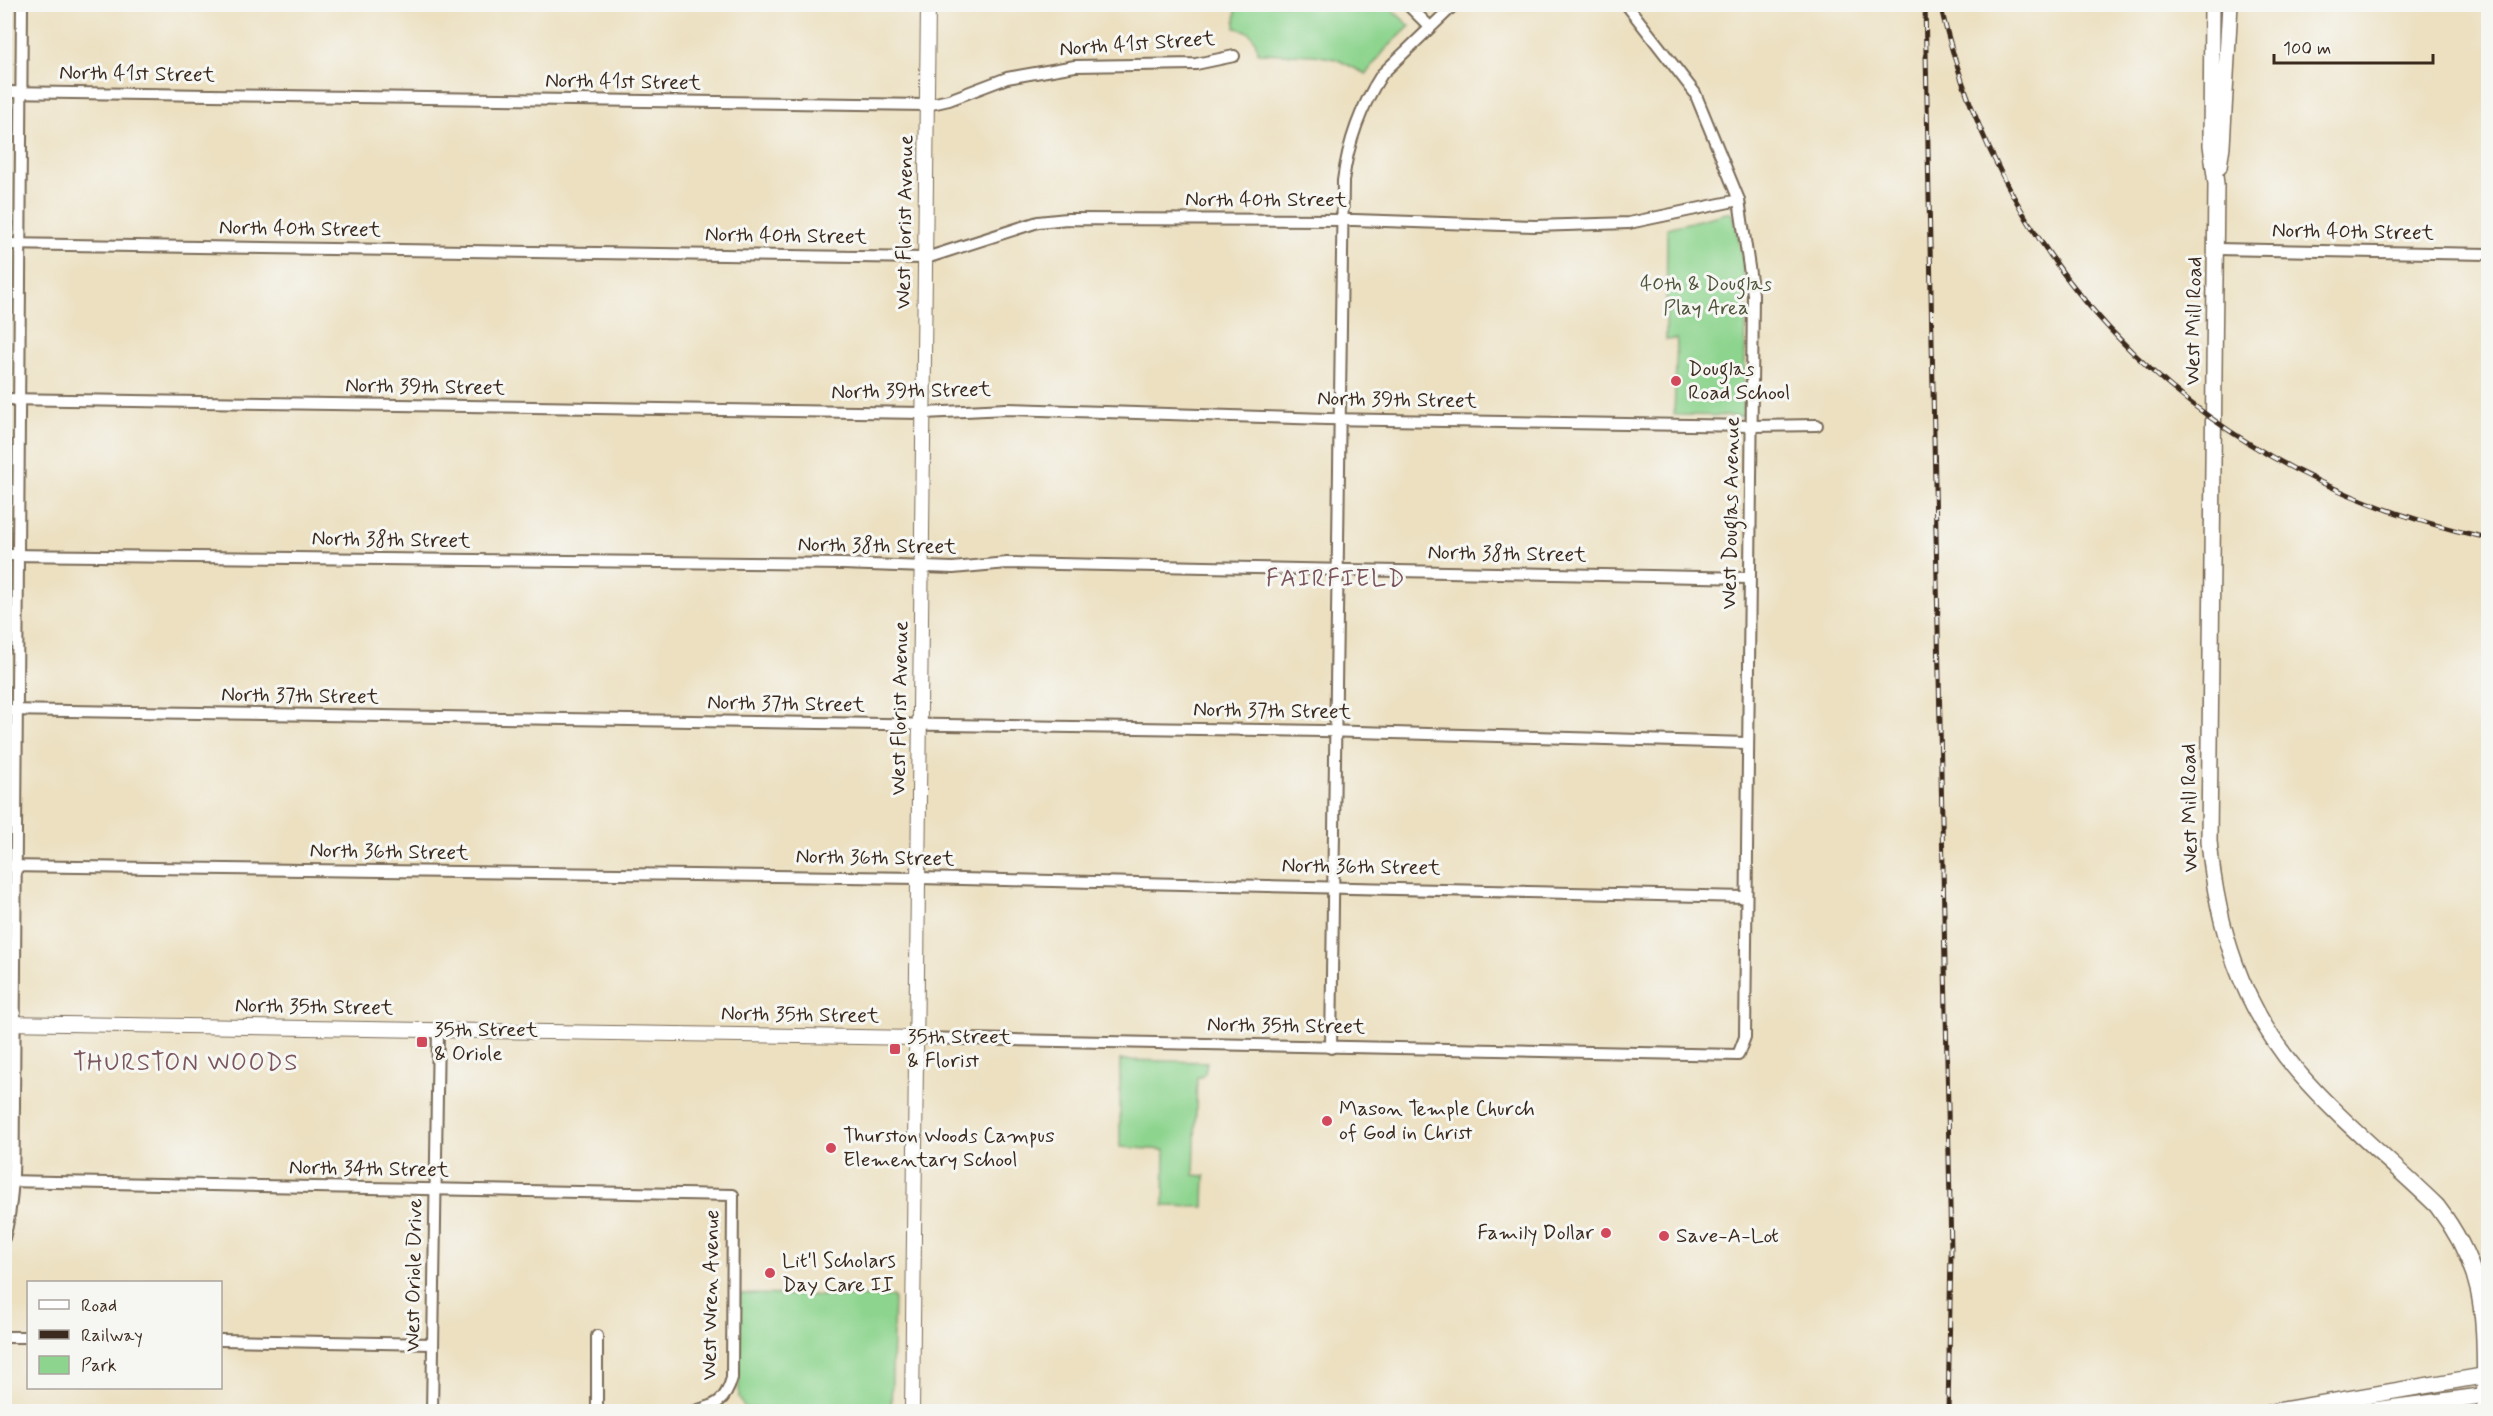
<svg xmlns="http://www.w3.org/2000/svg" width="2493" height="1416" font-family="Mynerve,sans-serif">
  <style>
    .green { fill: #8dd48e; stroke: #647f56; stroke-width: 1.5 }
    .lines { fill: none; stroke-linecap: round; stroke-linejoin: round }
    .minor-casing { stroke: #796a57; stroke-width: 14 }
    .tertiary-casing { stroke: #796a57; stroke-width: 16 }
    .secondary-casing { stroke: #796a57; stroke-width: 18 }
    .minor { stroke: #fff; stroke-width: 10 }
    .tertiary { stroke: #fff; stroke-width: 14 }
    .secondary { stroke: #fff; stroke-width: 15 }
    .rail-casing { stroke: #3b2a1e; stroke-width: 5 }
    .rail { stroke: #f6f6f2; stroke-width: 3; stroke-dasharray: 9; stroke-linecap: butt }
    .poi-dot { fill: #d1495b; stroke: #f6f6f2; stroke-width: 2 }
    .labels { text-anchor: middle; dominant-baseline: central; stroke-width: 6; stroke-linejoin: round; paint-order: stroke }
    .street-label { font-size: 21px; fill: #3b2a1e; stroke: #f6f6f2 }
    .park-label { font-size: 21px; fill: #50543a; stroke: #f6f6f2 }
    .poi-label { font-size: 21px; fill: #3b2a1e; stroke: #f6f6f2; text-anchor: start }
    .quarter-label { font-size: 24px; letter-spacing: 1.5px; fill: #7b565d; stroke: #f6f6f2 }
  </style>
  <rect width="100%" height="100%" fill="#f6f6f2"/>
  <filter id="ink" filterUnits="userSpaceOnUse"><feTurbulence type="fractalNoise" baseFrequency=".0167" numOctaves="2"/><feDisplacementMap in="SourceGraphic" scale="12" xChannelSelector="R" yChannelSelector="G"/><feConvolveMatrix kernelMatrix="1 2 1 2 8 2 1 2 1" color-interpolation-filters="sRGB"/></filter>
  <filter id="wash" filterUnits="userSpaceOnUse"><feTurbulence type="fractalNoise" baseFrequency=".008" numOctaves="4" result="noise"/><feDisplacementMap in="SourceGraphic" scale="24" xChannelSelector="R" yChannelSelector="G"/><feGaussianBlur stdDeviation="1.35" result="paint"/><feColorMatrix in="noise" values="0 0 0 0 0 0 0 0 0 0 0 0 0 0 0 0 0 1.4 0 .05"/><feComposite in="paint" operator="in"/></filter>
  <g filter="url(#wash)">
    <rect width="100%" height="100%" fill="#ece0c1"/>
    <g class="green">
      <path d="M1236,4L1387,5L1410,26L1385,50L1366,74L1336,59L1314,55L1258,53C1256,39 1251,29 1235,28Z"/>
      <path d="M1731,212C1754,274 1744,351 1743,416L1674,415L1677,339L1666,340L1667,228Z"/>
      <polygon points="1120,1060 1207,1062 1205,1073 1202,1077 1197,1077 1194,1175 1205,1176 1204,1207 1164,1206 1165,1150 1120,1147"/>
      <polygon points="740,1294 894,1297 891,1410 744,1408 739,1397"/>
    </g>
  </g>
  <g filter="url(#ink)">
    <g class="lines">
      <defs>
        <g id="minor">
          <polyline points="1407,4 1430,27"/>
          <polyline points="4,92 927,105 949,100 1007,78 1075,66 1196,64 1234,56"/>
          <polyline points="4,244 926,258 1038,222 1067,219 1354,220 1535,226 1629,223 1739,200"/>
          <polyline points="2216,249 2488,254"/>
          <polyline points="4,399 924,413 1006,409 1326,419 1752,426 1817,425"/>
          <polyline points="4,555 842,564 953,568 1007,563 1749,578"/>
          <polyline points="4,710 1323,731 1747,743"/>
          <polyline points="4,866 919,878 1745,897"/>
          <polyline points="917,1038 1738,1055 1745,1037 1753,294 1739,200 1695,93 1626,4"/>
          <path d="M1331,1048L1343,181C1348,142 1360,108 1382,74L1455,4"/>
          <path d="M4,1181L733,1195L732,1378C725,1403 716,1405 692,1412"/>
          <path d="M4,1238C16,1196 13,1149 14,1106L22,4"/>
          <polyline points="597,1336 597,1412"/>
          <polyline points="4,1337 28,1337"/>
          <polyline points="220,1340 433,1344"/>
          <polyline points="432,1412 438,1030"/>
        </g>
        <g id="tertiary">
          <polyline points="4,1023 917,1038"/>
          <polyline points="912,1412 928,4"/>
        </g>
        <g id="secondary">
          <path d="M2212,4L2211,145L2216,184L2209,841C2217,927 2241,1005 2298,1072C2340,1121 2391,1161 2437,1206C2492,1278 2483,1327 2485,1412"/>
          <polyline points="2219,167 2222,146 2230,4"/>
          <polyline points="2271,1412 2488,1375"/>
          <polyline points="2359,1412 2488,1395"/>
        </g>
      </defs>
      <use href="#minor" class="minor-casing"/>
      <use href="#tertiary" class="tertiary-casing"/>
      <use href="#secondary" class="secondary-casing"/>
      <use href="#minor" class="minor"/>
      <use href="#tertiary" class="tertiary"/>
      <use href="#secondary" class="secondary"/>
      <defs>
        <g id="rail">
          <polyline points="1925,4 1951,1252 1948,1412"/>
          <path d="M1940,4C2005,283 2209,479 2488,538"/>
        </g>
      </defs>
      <use href="#rail" class="rail-casing"/>
      <use href="#rail" class="rail"/>
    </g>
  </g>
  <g class="poi-dot">
    <circle cx="1676" cy="381" r="6"/>
    <rect x="416" y="1036" width="12" height="12" rx="3"/>
    <rect x="889" y="1043" width="12" height="12" rx="3"/>
    <circle cx="1327" cy="1121" r="6"/>
    <circle cx="831" cy="1148" r="6"/>
    <circle cx="1606" cy="1233" r="6"/>
    <circle cx="1664" cy="1236" r="6"/>
    <circle cx="770" cy="1273" r="6"/>
  </g>
  <g class="labels">
    <g class="street-label">
      <text transform="translate(1137 44) rotate(-4)">North 41st Street</text>
      <text transform="translate(137 74) rotate(1)">North 41st Street</text>
      <text transform="translate(623 82) rotate(1)">North 41st Street</text>
      <text x="1266" y="200">North 40th Street</text>
      <text transform="translate(905 222) rotate(-89)">West Florist Avenue</text>
      <text transform="translate(300 229) rotate(1)">North 40th Street</text>
      <text transform="translate(2353 232) rotate(1)">North 40th Street</text>
      <text transform="translate(786 236) rotate(1)">North 40th Street</text>
      <text transform="translate(2194 321) rotate(-89)">West Mill Road</text>
      <text transform="translate(425 387) rotate(1)">North 39th Street</text>
      <text transform="translate(911 391) rotate(-1)">North 39th Street</text>
      <text transform="translate(1397 400) rotate(1)">North 39th Street</text>
      <text transform="translate(1731 513) rotate(-89)">West Douglas Avenue</text>
      <text transform="translate(391 540) rotate(1)">North 38th Street</text>
      <text transform="translate(877 546) rotate(1)">North 38th Street</text>
      <text transform="translate(1507 554) rotate(1)">North 38th Street</text>
      <text transform="translate(300 696) rotate(1)">North 37th Street</text>
      <text transform="translate(786 704) rotate(1)">North 37th Street</text>
      <text transform="translate(900 708) rotate(-89)">West Florist Avenue</text>
      <text transform="translate(1272 711) rotate(1)">North 37th Street</text>
      <text transform="translate(2190 808) rotate(-91)">West Mill Road</text>
      <text transform="translate(389 852) rotate(1)">North 36th Street</text>
      <text transform="translate(875 858) rotate(1)">North 36th Street</text>
      <text transform="translate(1361 867) rotate(1)">North 36th Street</text>
      <text transform="translate(314 1007) rotate(1)">North 35th Street</text>
      <text transform="translate(800 1015) rotate(1)">North 35th Street</text>
      <text transform="translate(1286 1026) rotate(1)">North 35th Street</text>
      <text transform="translate(369 1169) rotate(1)">North 34th Street</text>
      <text transform="translate(414 1275) rotate(-89)">West Oriole Drive</text>
      <text transform="translate(711 1295) rotate(-89)">West Wren Avenue</text>
    </g>
    <g class="park-label">
      <text x="1706" y="284">40th &amp; Douglas<tspan x="1706" dy="24">Play Area</tspan></text>
    </g>
    <g class="poi-label">
      <text x="1688" y="369">Douglas<tspan x="1688" dy="24">Road School</tspan></text>
      <text x="434" y="1030">35th Street<tspan x="434" dy="24">&amp; Oriole</tspan></text>
      <text x="907" y="1037">35th Street<tspan x="907" dy="24">&amp; Florist</tspan></text>
      <text x="1339" y="1109">Mason Temple Church<tspan x="1339" dy="24">of God in Christ</tspan></text>
      <text x="843" y="1136">Thurston Woods Campus<tspan x="843" dy="24">Elementary School</tspan></text>
      <text x="1594" y="1233" text-anchor="end">Family Dollar</text>
      <text x="1676" y="1236">Save-A-Lot</text>
      <text x="782" y="1261">Lit'l Scholars<tspan x="782" dy="24">Day Care II</tspan></text>
    </g>
    <g class="quarter-label">
      <text x="1336" y="579">FAIRFIELD</text>
      <text x="186" y="1063">THURSTON WOODS</text>
    </g>
  </g>
  <rect width="2493" height="1416" fill="none" stroke="#f6f6f2" stroke-width="24"/>
  <rect x="27" y="1281" width="195" height="108" fill="#f6f6f2" stroke="#aba49d" stroke-width="1.5"/>
  <rect x="39" y="1300" width="30" height="9" fill="#ffffff" stroke="#aba49d" stroke-width="1.5"/>
  <text x="81" y="1311" font-size="18" fill="#3b2a1e">Road</text>
  <rect x="39" y="1330" width="30" height="9" fill="#3b2a1e" stroke="#aba49d" stroke-width="1.5"/>
  <text x="81" y="1341" font-size="18" fill="#3b2a1e">Railway</text>
  <rect x="39" y="1356" width="30" height="18" fill="#8dd48e" stroke="#aba49d" stroke-width="1.5"/>
  <text x="81" y="1371" font-size="18" fill="#3b2a1e">Park</text>
  <path d="M2274 54v9h159v-9" fill="none" stroke="#3b2a1e" stroke-width="3"/>
  <text x="2283" y="54" font-size="18" fill="#3b2a1e" stroke="#f6f6f2" stroke-width="4.5" paint-order="stroke">100 m</text>
</svg>
